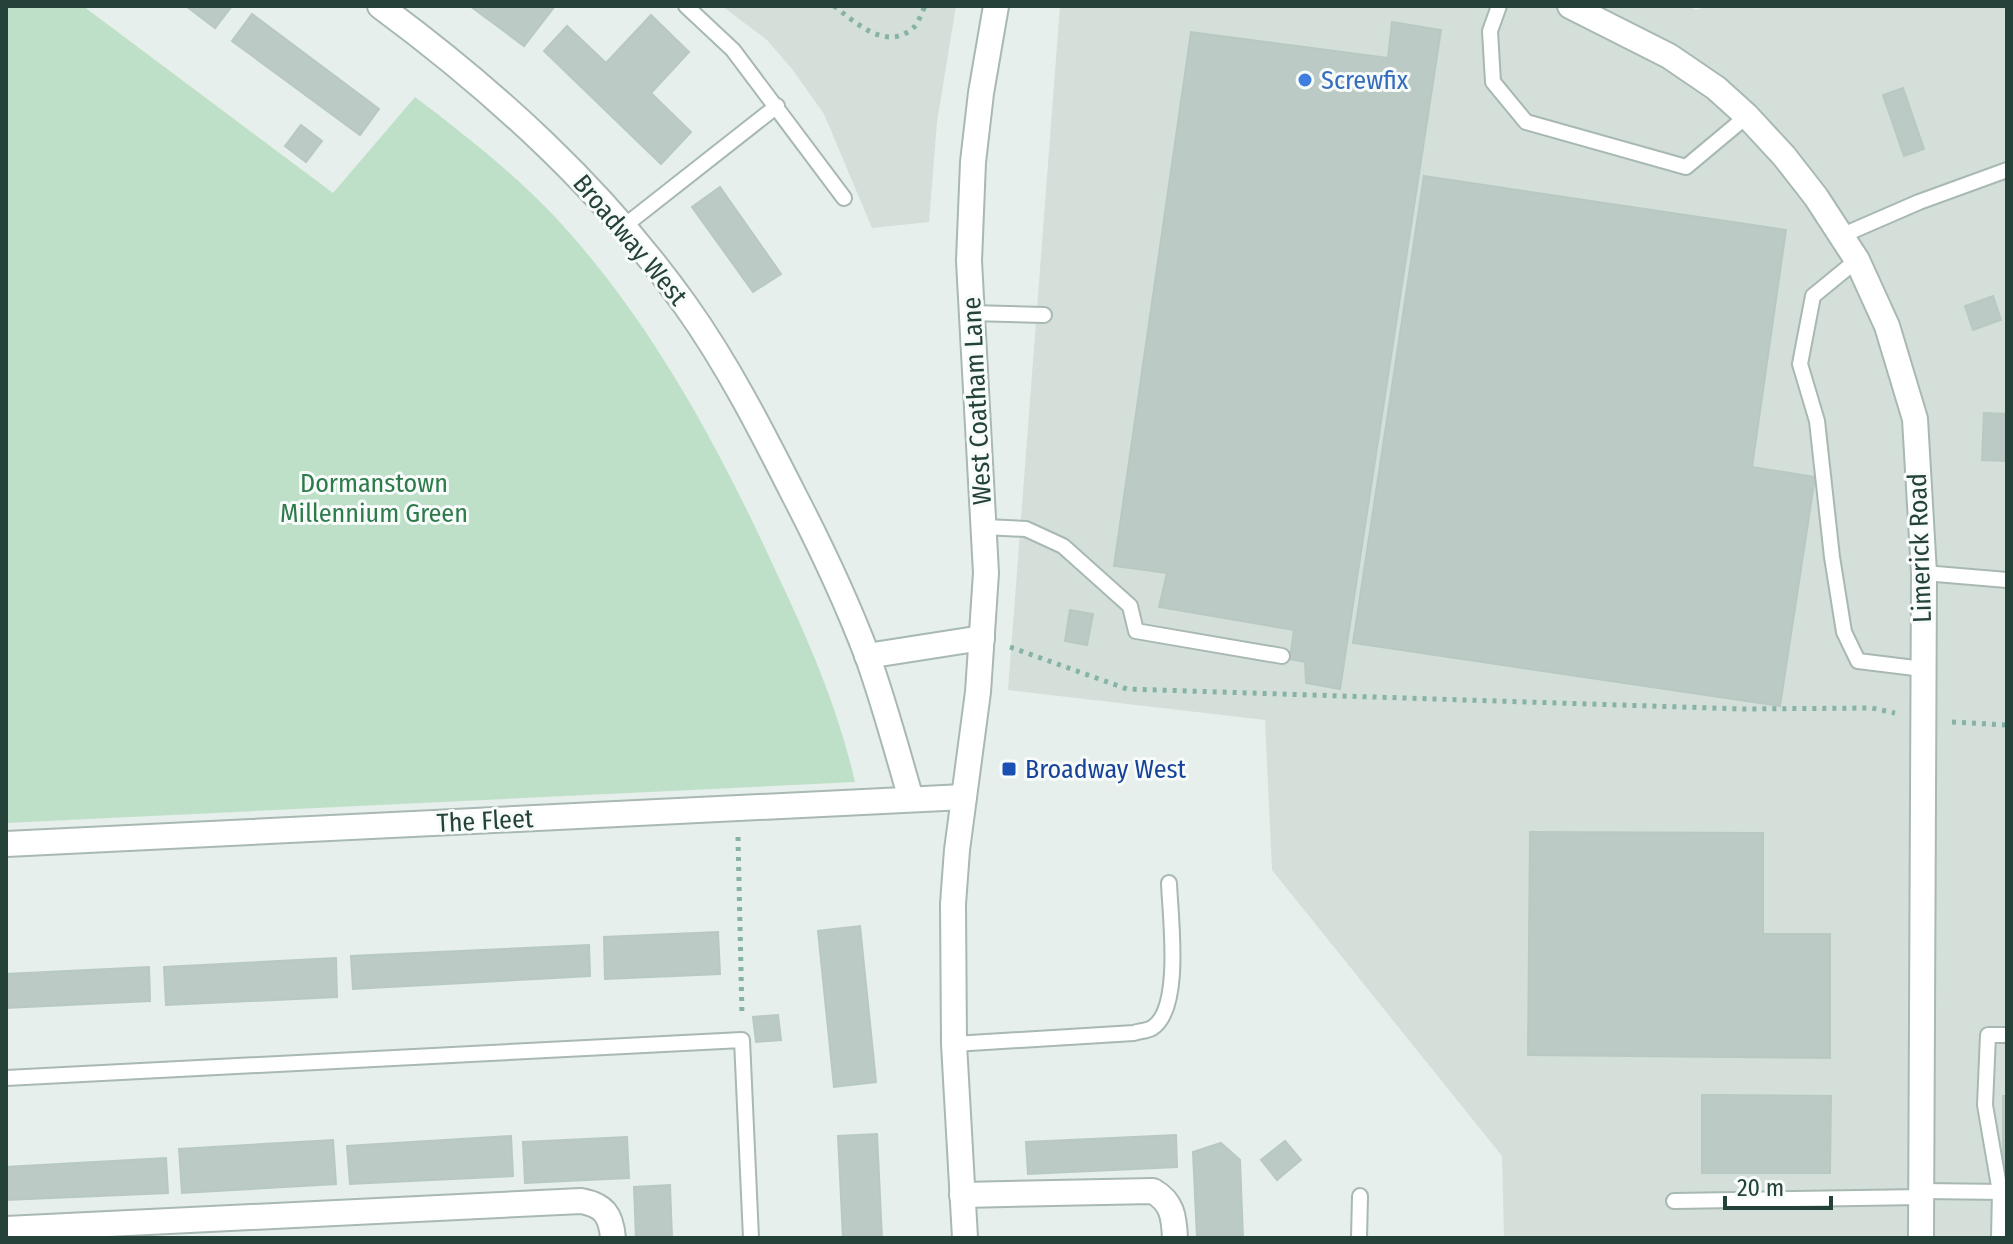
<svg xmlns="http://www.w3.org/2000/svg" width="2013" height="1244" font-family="'Fira Sans Condensed',sans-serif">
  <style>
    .built { fill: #d4dfda }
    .green { fill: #bfe0c8 }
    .building { fill: #bbcac4; stroke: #b8c9c2; stroke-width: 2 }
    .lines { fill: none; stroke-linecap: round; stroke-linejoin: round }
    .lane-casing { stroke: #a8b8b2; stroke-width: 18 }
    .street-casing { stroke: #a8b8b2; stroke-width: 28 }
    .path { stroke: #86b3a5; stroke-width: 5; stroke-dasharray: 4 6; stroke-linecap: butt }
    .lane { stroke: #fff; stroke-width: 14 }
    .street { stroke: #fff; stroke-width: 24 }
    .shop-dot { fill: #3f7fe0; stroke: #f7fbf9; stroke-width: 3 }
    .transit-dot { fill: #1a4fb4; stroke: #f7fbf9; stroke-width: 3 }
    .labels { text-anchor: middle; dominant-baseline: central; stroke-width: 6; stroke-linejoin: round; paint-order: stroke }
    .shop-label { font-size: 26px; fill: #366cbe; stroke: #f7fbf9; text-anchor: start }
    .street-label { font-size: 26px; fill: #24423a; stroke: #f7fbf9 }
    .park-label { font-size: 26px; fill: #2d7a4b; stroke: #f7fbf9 }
    .transit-label { font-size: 26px; fill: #164399; stroke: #f7fbf9; text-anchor: start }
  </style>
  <rect width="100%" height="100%" fill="#e6efeb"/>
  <g class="built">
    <polygon points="722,6 956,6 937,122 929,222 872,228 824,114 792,69 767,40"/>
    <polygon points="1060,6 1686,6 1696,10 1709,6 2007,6 2007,1238 1504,1238 1502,1156 1272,870 1265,720 1008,690"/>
  </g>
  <path class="green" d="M6,6H83L333,193L415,97C465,135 514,173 557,219C653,323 721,451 779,578C810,643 839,712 855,782L6,823Z"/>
  <g class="building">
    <polygon points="186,6 232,6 215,28"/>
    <polygon points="470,6 555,6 524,46"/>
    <polygon points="252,14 379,109 360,135 232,41"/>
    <polygon points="651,15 689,52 651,93 691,132 661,164 544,51 567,26 606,63"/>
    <polygon points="1392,22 1441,30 1340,689 1306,683 1305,662 1290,659 1294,630 1159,607 1167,573 1114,566 1191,32 1388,58"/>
    <polygon points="1903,88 1924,149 1904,156 1883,95"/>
    <polygon points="301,125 322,141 306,162 285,146"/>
    <polygon points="1424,176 1786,230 1752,467 1815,477 1780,706 1353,643"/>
    <polygon points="720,187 781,274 753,292 692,207"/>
    <polygon points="1993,296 2001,320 1973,330 1965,306"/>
    <polygon points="1984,413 2007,414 2007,461 1982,460"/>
    <polygon points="1070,610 1093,614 1087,645 1065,641"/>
    <polygon points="1530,832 1763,833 1763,934 1830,934 1830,1058 1528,1055"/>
    <polygon points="860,926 876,1082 834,1087 818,931"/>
    <polygon points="718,932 720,974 605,979 604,937"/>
    <polygon points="589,945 590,976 353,989 351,956"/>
    <polygon points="336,958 337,997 166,1005 164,967"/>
    <polygon points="149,967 150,1001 6,1008 6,974"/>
    <polygon points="778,1015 781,1040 756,1042 753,1017"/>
    <polygon points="1702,1095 1831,1096 1830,1173 1702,1173"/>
    <rect x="2003" y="1096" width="4" height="76"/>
    <polygon points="877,1134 882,1238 843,1238 838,1136"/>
    <polygon points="1176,1135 1177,1167 1028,1174 1026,1142"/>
    <polygon points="511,1136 513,1176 350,1184 347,1146"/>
    <polygon points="627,1137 629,1178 525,1183 523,1142"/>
    <polygon points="333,1140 336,1184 182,1193 179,1149"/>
    <polygon points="1285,1141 1301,1160 1277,1180 1261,1160"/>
    <polygon points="1221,1143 1240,1160 1243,1238 1197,1238 1193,1152"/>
    <polygon points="166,1158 168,1193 6,1200 6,1167"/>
    <polygon points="670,1185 672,1238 636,1238 634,1187"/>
  </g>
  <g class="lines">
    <defs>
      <g id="lane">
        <polyline points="686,6 733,50 844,198"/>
        <polyline points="1499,6 1490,31 1493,82 1526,122 1686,167 1747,116"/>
        <polyline points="623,227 777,106"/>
        <polyline points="1843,235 1919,202 2007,170"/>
        <polyline points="1857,260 1813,296 1800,364 1817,421 1832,557 1844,632 1858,661 1923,669"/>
        <polyline points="970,313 1044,315"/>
        <polyline points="984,527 1026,529 1063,546 1130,606 1136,631 1282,656"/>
        <polyline points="1924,573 2007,580"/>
        <path d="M954,1044L1134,1033C1139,1031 1147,1031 1152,1028C1183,1009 1170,915 1169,883"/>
        <polyline points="6,1078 742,1040 751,1238"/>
        <polyline points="1922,1191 2006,1192"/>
        <polyline points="1674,1201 1922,1197"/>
        <polyline points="1359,1238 1360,1196"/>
        <polyline points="1999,1238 2000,1192 1985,1105 1988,1035 2007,1035"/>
      </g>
      <g id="street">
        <path d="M380,6C495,91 602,188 686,306C728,365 761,430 794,495C821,547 846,600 867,655C884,702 897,751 911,799"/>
        <polyline points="1570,6 1669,56 1716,88 1747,116 1784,156 1816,197 1857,260 1887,326 1915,419 1924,573 1921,1238"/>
        <polyline points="867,656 982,638"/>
        <polyline points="6,844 964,797"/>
        <path d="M962,1195L1153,1191C1172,1202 1174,1216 1175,1238"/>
        <path d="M6,1229L581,1201C604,1205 611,1215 613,1238"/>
        <polyline points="965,1238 954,1044 953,904 957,850 978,692 986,573 969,261 973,162 981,93 996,6"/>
      </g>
    </defs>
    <use href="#lane" class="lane-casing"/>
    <use href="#street" class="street-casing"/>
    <g class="path">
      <path d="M834,6C855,22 886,52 913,28C918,24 922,12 925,6"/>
      <polyline points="1010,647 1127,689 1743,709 1872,708 1895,713"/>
      <polyline points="1952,722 2007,725"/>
      <polyline points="738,837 742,1015"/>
    </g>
    <use href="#lane" class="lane"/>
    <use href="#street" class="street"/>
  </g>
  <circle class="shop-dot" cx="1305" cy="80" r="8"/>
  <rect class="transit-dot" x="1001" y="761" width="16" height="16" rx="4"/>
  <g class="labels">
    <g class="shop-label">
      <text x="1321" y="80">Screwfix</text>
    </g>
    <g class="street-label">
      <text transform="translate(630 240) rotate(50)">Broadway West</text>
      <text transform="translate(977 401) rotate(-93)">West Coatham Lane</text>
      <text transform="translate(1920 548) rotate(-92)">Limerick Road</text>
      <text transform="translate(485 821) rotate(-3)">The Fleet</text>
    </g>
    <g class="park-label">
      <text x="374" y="483">Dormanstown<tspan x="374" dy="30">Millennium Green</tspan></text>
    </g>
    <g class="transit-label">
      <text x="1025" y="769">Broadway West</text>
    </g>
  </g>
  <rect width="2013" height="1244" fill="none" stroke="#24423a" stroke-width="16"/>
  <path d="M1725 1196v12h106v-12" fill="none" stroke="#24423a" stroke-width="4"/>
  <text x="1737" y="1196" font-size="24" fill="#24423a" stroke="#f7fbf9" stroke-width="6" paint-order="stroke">20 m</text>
</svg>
